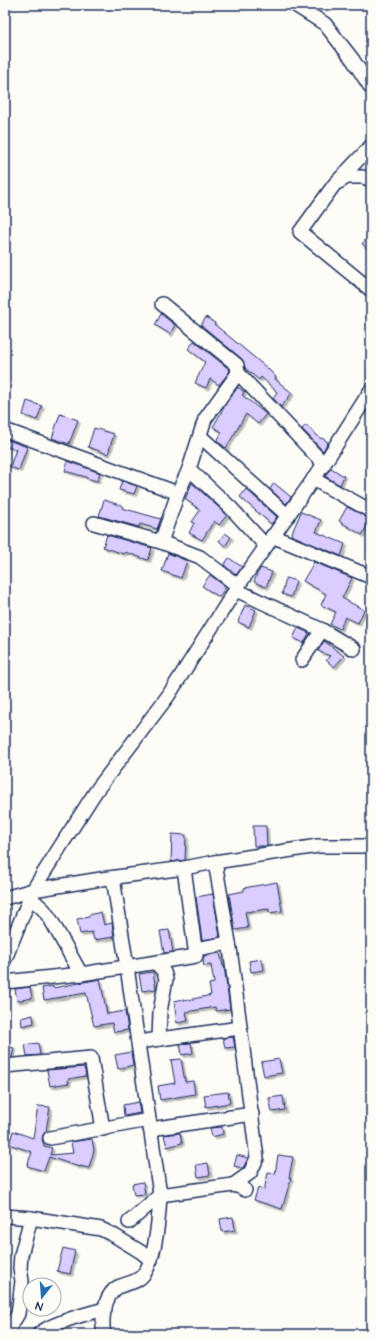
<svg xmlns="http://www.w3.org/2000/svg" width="376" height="1339" font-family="'Architects Daughter',sans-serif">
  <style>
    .building { fill: #dccdff; stroke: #1b2f5e; filter: url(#shadow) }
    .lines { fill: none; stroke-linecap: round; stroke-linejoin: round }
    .minor-casing { stroke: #1b2f5e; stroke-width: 16 }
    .minor { stroke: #fdfcf7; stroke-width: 13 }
  </style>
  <defs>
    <filter id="shadow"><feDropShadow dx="2.5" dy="2.5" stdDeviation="0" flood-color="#0004"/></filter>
  </defs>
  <rect width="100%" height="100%" fill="#fdfcf7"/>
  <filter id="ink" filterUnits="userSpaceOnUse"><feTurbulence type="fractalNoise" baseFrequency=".025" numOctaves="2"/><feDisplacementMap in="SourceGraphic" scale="8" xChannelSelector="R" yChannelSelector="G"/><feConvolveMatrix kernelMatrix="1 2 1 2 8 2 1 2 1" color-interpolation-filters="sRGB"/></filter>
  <g filter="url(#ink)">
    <g class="building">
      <polygon points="371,233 371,252 362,244"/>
      <polygon points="161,314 175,325 170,334 155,325"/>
      <polygon points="206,317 215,323 214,324 267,368 276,377 275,379 292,393 281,407 273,398 277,392 261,377 259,380 245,368 242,359 201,325"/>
      <polygon points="194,341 229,369 230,371 219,385 210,379 206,388 195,383 205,362 188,349"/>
      <polygon points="238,387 244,392 242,395 266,414 258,424 246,414 226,448 217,441 222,432 213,427 227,402"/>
      <polygon points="27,401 42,406 37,420 23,415"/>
      <polygon points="60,414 78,420 69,444 52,438"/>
      <polygon points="306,425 321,439 322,438 328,442 323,451 302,429"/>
      <polygon points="94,428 114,434 108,454 88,447"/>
      <polygon points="5,439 27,447 19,470 10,467 16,449 5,446"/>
      <polygon points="68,461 100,473 97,481 86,478 86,477 65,471"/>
      <polygon points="331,468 344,476 340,485 325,476"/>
      <polygon points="122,481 137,486 134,494 119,490"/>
      <polygon points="192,483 227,515 219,525 214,521 202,540 189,533 194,523 192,522 200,510 185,499"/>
      <polygon points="274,483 291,497 286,504 270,489"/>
      <polygon points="246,489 277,517 271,524 240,497"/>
      <polygon points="104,500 123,506 122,508 161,519 157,529 140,524 139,527 99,516"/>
      <polygon points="347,507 371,519 362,535 339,521"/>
      <polygon points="301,512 321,520 316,532 345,544 341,556 291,535"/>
      <polygon points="225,533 231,537 225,546 219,541"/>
      <polygon points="107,535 152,548 148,560 125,552 124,554 103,547"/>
      <polygon points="168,553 187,561 181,578 162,571"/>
      <polygon points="229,558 242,567 236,575 224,565"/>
      <polygon points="314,562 352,578 342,598 364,610 358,623 345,617 340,629 330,624 336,612 321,605 326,594 303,581"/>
      <polygon points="261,568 272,572 266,587 254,582 257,574"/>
      <polygon points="210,575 226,587 219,597 202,586"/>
      <polygon points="286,578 296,581 291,597 282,594"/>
      <polygon points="245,605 256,610 249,627 238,622"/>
      <polygon points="298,628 309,633 304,643 293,638"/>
      <polygon points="324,641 344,656 334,667 326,660 330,656 318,651"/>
      <polygon points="253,826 266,826 267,846 254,846"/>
      <polygon points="172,834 186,835 185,860 171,862"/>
      <polygon points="277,882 282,911 269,913 269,909 245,912 248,928 235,930 229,894 244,891 244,888"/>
      <polygon points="213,894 220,937 202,940 196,897"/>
      <polygon points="101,912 104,925 112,923 114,937 94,940 92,932 80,934 77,919 89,917 89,915"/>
      <polygon points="169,930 173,952 164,953 160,931"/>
      <polygon points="220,953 223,966 224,966 230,1009 216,1011 215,1007 186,1012 188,1021 177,1023 174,1001 184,999 184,1001 211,995 209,984 214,983 211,965 204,966 203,960 204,956"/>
      <polygon points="262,959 264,970 251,972 249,961"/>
      <polygon points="153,972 156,989 142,991 139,974"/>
      <polygon points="100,979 107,1014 125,1011 128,1030 114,1032 112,1023 94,1026 86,993 44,1000 42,988 53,986 53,988"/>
      <polygon points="30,987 32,998 17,1001 15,989"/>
      <polygon points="33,1015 34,1023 22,1026 21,1018"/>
      <polygon points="233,1037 235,1047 225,1048 223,1038"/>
      <polygon points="38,1043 40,1055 27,1056 25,1045"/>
      <polygon points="191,1043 193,1053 182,1055 180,1044"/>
      <polygon points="5,1046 14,1048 12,1057 5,1058"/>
      <polygon points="131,1052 133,1065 118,1069 115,1055"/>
      <polygon points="181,1059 185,1082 193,1081 195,1094 160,1100 158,1086 175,1083 171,1060"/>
      <polygon points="279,1059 282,1073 264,1076 261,1062"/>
      <polygon points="84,1067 86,1076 68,1079 69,1083 50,1086 47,1070"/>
      <polygon points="228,1092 230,1103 206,1107 204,1095"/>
      <polygon points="283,1096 285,1110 272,1112 269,1098"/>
      <polygon points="138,1102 140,1113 124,1116 123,1105"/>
      <polygon points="38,1106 50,1107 46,1131 43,1135 42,1139 44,1146 52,1148 50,1155 73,1153 71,1142 92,1139 94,1150 89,1168 80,1166 80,1167 49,1157 44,1171 27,1166 32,1152 9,1144 13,1131 33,1138"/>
      <polygon points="222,1127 223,1134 212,1137 210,1128"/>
      <polygon points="180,1133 182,1143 167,1147 164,1135"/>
      <polygon points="237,1155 248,1158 243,1168 234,1166"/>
      <polygon points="278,1155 293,1157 289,1178 291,1178 282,1209 254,1200 258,1188 264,1190 268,1173 275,1174"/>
      <polygon points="208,1163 210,1175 198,1177 196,1165"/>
      <polygon points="143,1182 145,1194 134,1195 132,1184"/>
      <polygon points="233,1217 235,1230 222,1232 220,1219"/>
      <polygon points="63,1248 75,1251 70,1274 57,1271"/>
    </g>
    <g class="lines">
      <defs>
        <g id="minor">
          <polyline points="295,5 325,24 353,60 371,88"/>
          <polyline points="371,146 334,185 300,232 371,290"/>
          <polyline points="339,182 347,177 363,177 371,180"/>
          <polyline points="162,304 237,365 238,373 324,464"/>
          <polyline points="5,430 178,493"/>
          <polyline points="200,436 288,516"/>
          <polyline points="189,469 230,507 266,546"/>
          <polyline points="313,479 371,511"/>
          <polyline points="94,523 161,542 200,557 238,586"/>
          <polyline points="272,536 371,577"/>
          <polyline points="161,542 178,493 189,469 205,419 238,373"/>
          <polyline points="236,590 322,630 354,649"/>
          <polyline points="302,660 322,630"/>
          <polyline points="215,862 230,948 257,1158 250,1173 233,1185"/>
          <polyline points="30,897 44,910 51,920 81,974"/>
          <polyline points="5,898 33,890 101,879 184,868 215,862 318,846 371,846"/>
          <polyline points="196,949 229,943"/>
          <polyline points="5,959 33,890 60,847 96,791 168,696 238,586 324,464 371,390"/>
          <polyline points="156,963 164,972 166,979 160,1012 159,1039"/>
          <polyline points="5,982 81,974 196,956 184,868"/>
          <polyline points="138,1042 240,1028"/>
          <polyline points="5,1066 91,1058 103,1129"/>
          <polyline points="150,1129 252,1114"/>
          <polyline points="50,1138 149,1120"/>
          <polyline points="5,1216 31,1218 101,1229 115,1236 141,1252 151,1260"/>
          <polyline points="129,1222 160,1195 233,1185 240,1187 245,1190"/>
          <polyline points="6,1334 18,1314 22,1281 20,1268 21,1255 31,1218"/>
          <path d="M39,1334C51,1323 89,1313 105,1309"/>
          <path d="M104,1334C101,1320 104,1295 118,1287C126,1283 137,1283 143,1275C156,1260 159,1215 160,1195L127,967L113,878"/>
        </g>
      </defs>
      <use href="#minor" class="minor-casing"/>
      <use href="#minor" class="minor"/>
    </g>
  </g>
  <rect width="376" height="1339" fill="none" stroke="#fdfcf7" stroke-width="20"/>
  <rect x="10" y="10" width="356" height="1319" fill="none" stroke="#1b2f5e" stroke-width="1.5" filter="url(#ink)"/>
  <g transform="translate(42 1297) rotate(197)"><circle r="19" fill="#fdfcf7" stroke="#a3aaba"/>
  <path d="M0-3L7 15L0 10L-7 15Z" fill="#1f6fb2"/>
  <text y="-6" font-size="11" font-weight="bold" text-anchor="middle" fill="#1b2f5e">N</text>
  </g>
</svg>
